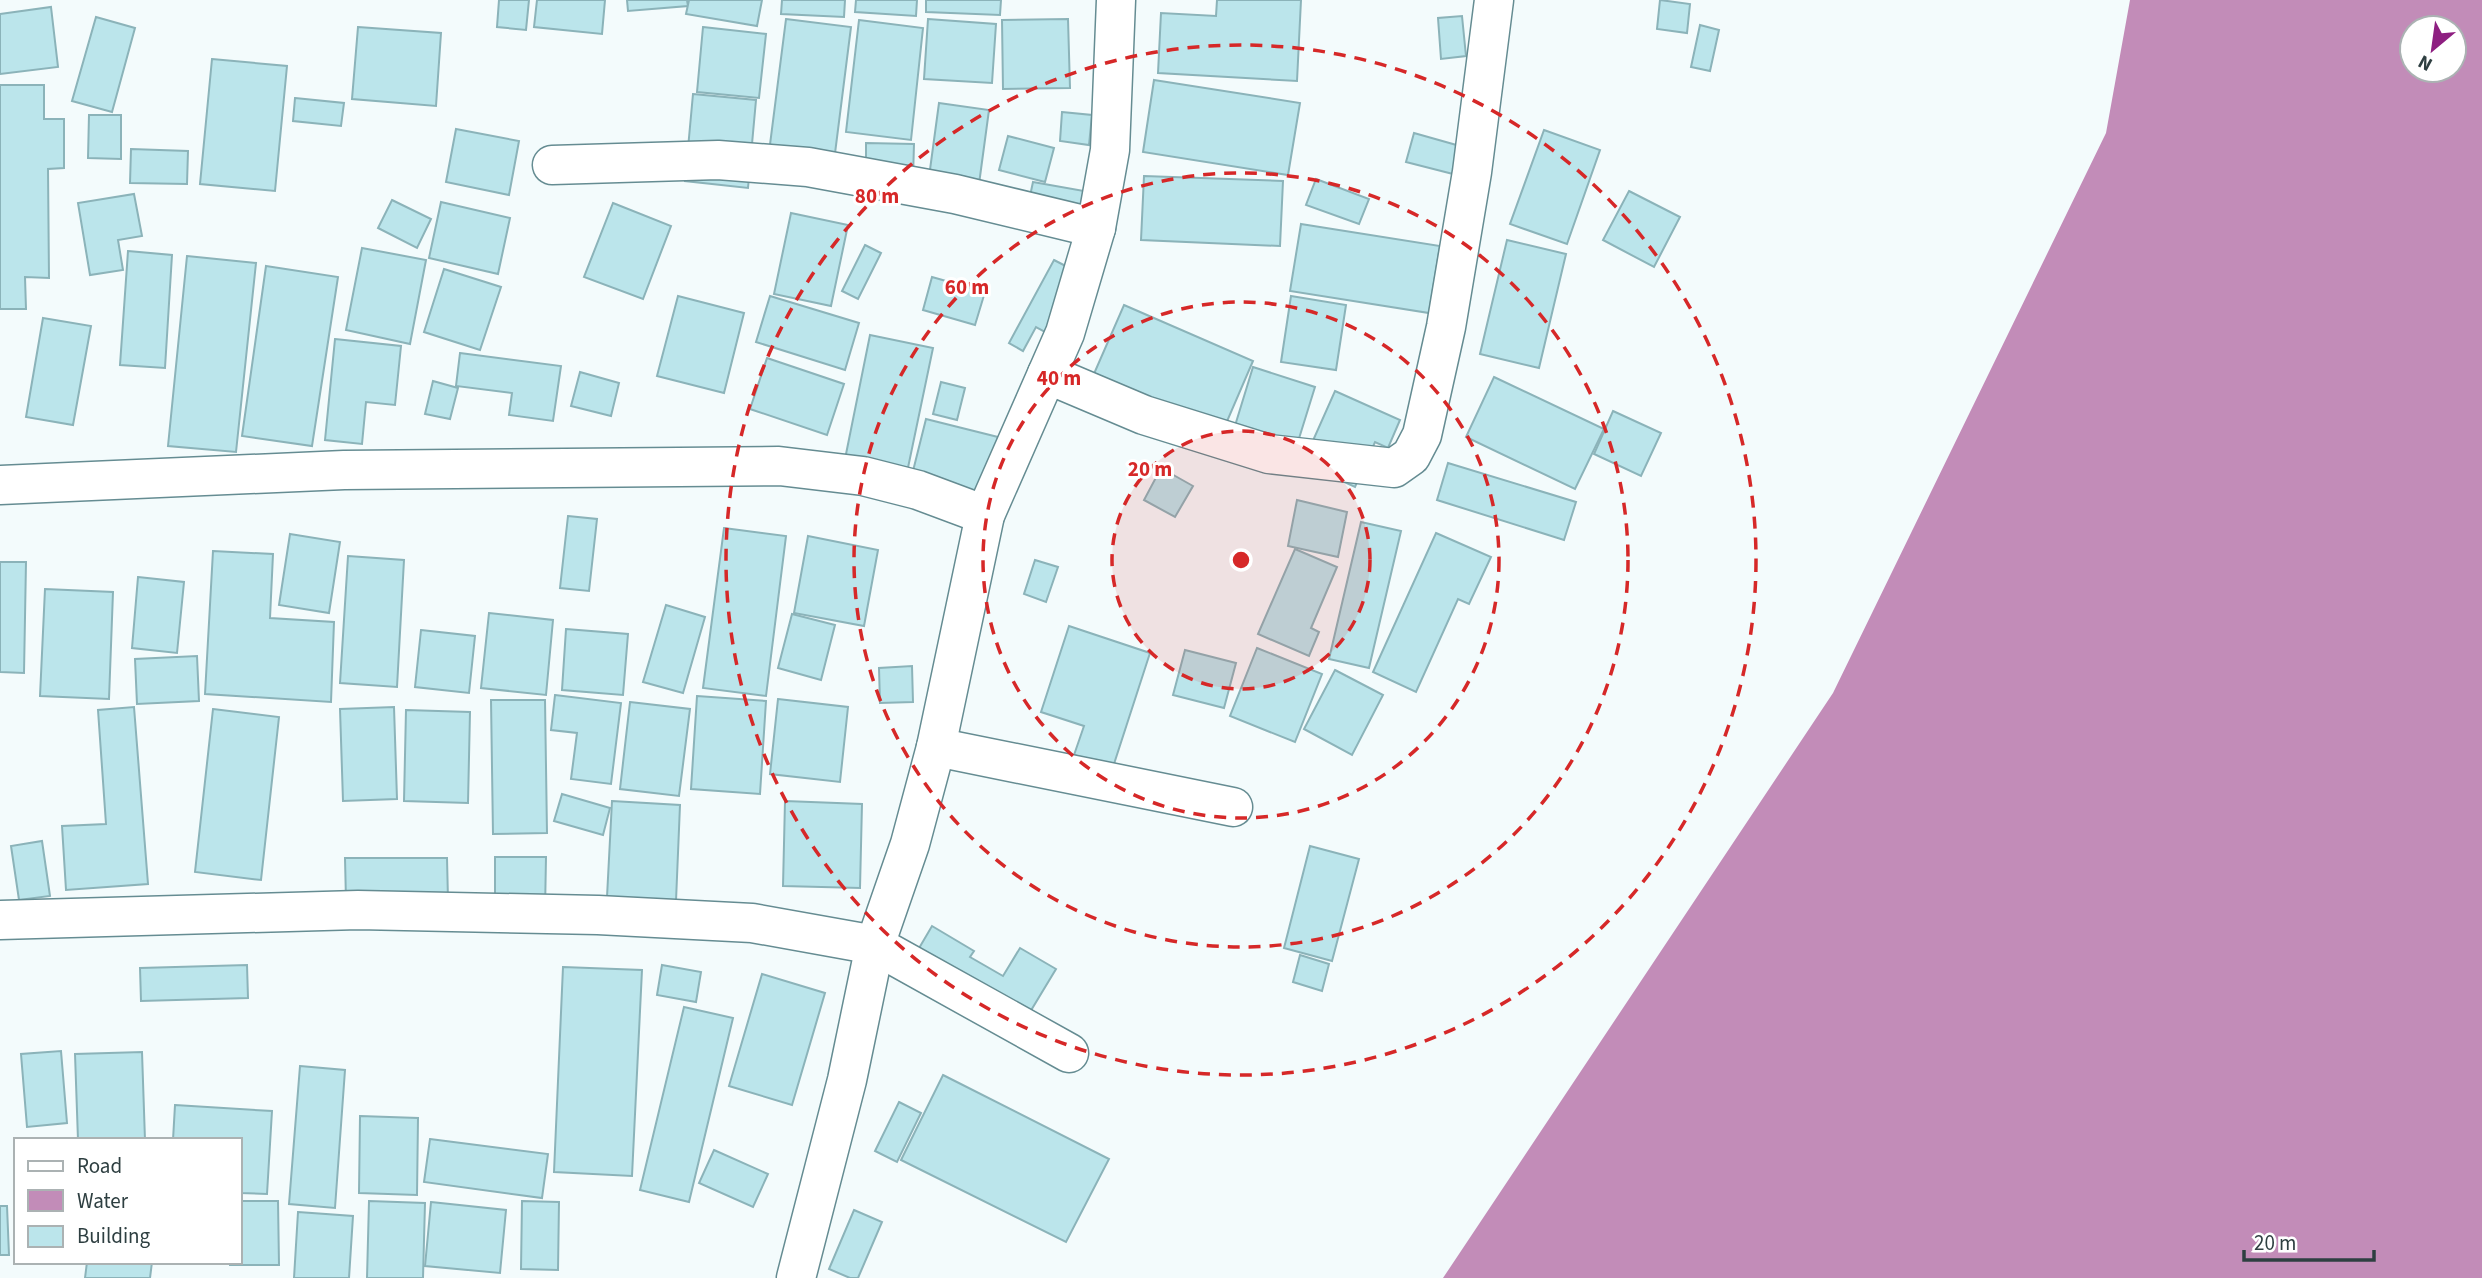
<svg xmlns="http://www.w3.org/2000/svg" width="2482" height="1278" font-family="'Source Sans 3',sans-serif">
  <style>
    .water { fill: #c28cb8; fill-rule: evenodd }
    .building { fill: #bbe5eb; stroke: #8bb3b9; stroke-width: 2 }
    .lines { fill: none; stroke-linecap: round; stroke-linejoin: round }
    .minor-casing { stroke: #658c92; stroke-width: 41 }
    .minor { stroke: #fff; stroke-width: 38 }
    .ring { fill: none; stroke: #d62828; stroke-width: 3.5; stroke-dasharray: 12 9 }
    .centre { fill: #d62828; stroke: #fff; stroke-width: 3.5 }
    .ring-label { font-size: 21px; text-anchor: middle; font-weight: bold; fill: #d62828; stroke: #fff; stroke-width: 6; stroke-linejoin: round; paint-order: stroke }
  </style>
  <rect width="100%" height="100%" fill="#f3fbfc"/>
  <path class="water" d="M2130,0H2482V1278H1443L1833,693L2106,133ZM2412,28H2454V70H2412Z"/>
  <g class="building">
    <polygon points="499,0 529,0 526,30 497,27"/>
    <polygon points="537,0 605,0 602,34 534,27"/>
    <polygon points="627,0 687,0 688,6 628,11"/>
    <polygon points="689,0 762,0 757,26 686,14"/>
    <polygon points="782,0 845,0 844,17 781,14"/>
    <polygon points="856,0 917,0 916,16 855,12"/>
    <polygon points="926,0 1001,0 1000,15 926,12"/>
    <polygon points="1217,0 1301,0 1297,81 1158,73 1161,13 1216,16"/>
    <polygon points="1660,0 1690,4 1687,33 1657,29"/>
    <polygon points="51,7 58,67 0,74 0,14"/>
    <polygon points="1462,16 1466,56 1441,59 1438,18"/>
    <polygon points="96,17 135,28 112,112 72,101"/>
    <polygon points="786,19 851,27 832,177 767,168"/>
    <polygon points="928,19 996,24 992,83 924,79"/>
    <polygon points="1068,19 1070,88 1003,89 1002,20"/>
    <polygon points="859,20 923,28 911,140 846,132"/>
    <polygon points="1700,25 1719,30 1710,71 1691,67"/>
    <polygon points="358,27 441,33 436,106 352,99"/>
    <polygon points="703,27 766,34 759,98 697,92"/>
    <polygon points="212,59 287,66 275,191 200,184"/>
    <polygon points="1154,80 1300,103 1288,175 1143,152"/>
    <polygon points="0,85 44,85 44,119 64,119 64,168 48,169 49,278 25,277 26,309 0,309"/>
    <polygon points="693,94 756,100 748,188 685,181"/>
    <polygon points="295,98 344,103 341,126 293,121"/>
    <polygon points="939,103 989,110 979,184 929,177"/>
    <polygon points="1062,112 1092,115 1089,145 1060,141"/>
    <polygon points="89,115 121,115 121,159 88,158"/>
    <polygon points="456,129 519,141 509,195 446,182"/>
    <polygon points="1544,130 1600,150 1567,244 1510,224"/>
    <polygon points="1414,133 1460,146 1453,174 1406,162"/>
    <polygon points="1008,136 1054,148 1045,182 999,170"/>
    <polygon points="866,143 914,144 913,178 866,176"/>
    <polygon points="131,149 188,151 187,184 130,183"/>
    <polygon points="1144,176 1283,181 1280,246 1141,240"/>
    <polygon points="1316,179 1369,199 1359,224 1306,205"/>
    <polygon points="1033,182 1084,191 1075,234 1024,224"/>
    <polygon points="1629,191 1680,217 1654,267 1603,240"/>
    <polygon points="134,194 142,236 118,240 123,270 90,275 78,203"/>
    <polygon points="392,200 431,219 417,248 378,228"/>
    <polygon points="441,202 510,218 498,274 429,258"/>
    <polygon points="613,203 671,226 643,299 584,277"/>
    <polygon points="791,213 848,225 831,306 774,294"/>
    <polygon points="1301,224 1440,246 1429,313 1290,291"/>
    <polygon points="1507,240 1566,254 1539,368 1480,354"/>
    <polygon points="865,245 881,253 858,299 842,291"/>
    <polygon points="362,248 426,260 410,344 346,330"/>
    <polygon points="128,251 172,255 165,368 120,365"/>
    <polygon points="187,256 256,263 236,452 168,446"/>
    <polygon points="1054,260 1091,279 1058,339 1036,327 1023,351 1009,343"/>
    <polygon points="266,266 338,277 312,446 242,436"/>
    <polygon points="444,269 501,287 480,350 424,332"/>
    <polygon points="932,277 985,292 975,325 923,310"/>
    <polygon points="678,296 744,313 724,393 657,376"/>
    <polygon points="770,296 859,323 845,370 756,342"/>
    <polygon points="1291,296 1346,305 1336,370 1281,362"/>
    <polygon points="1124,305 1253,361 1222,433 1093,376"/>
    <polygon points="43,318 91,326 73,425 26,417"/>
    <polygon points="870,335 933,348 905,482 843,469"/>
    <polygon points="335,339 401,346 395,405 366,402 362,444 325,440"/>
    <polygon points="460,353 561,366 553,421 509,415 512,393 456,386"/>
    <polygon points="767,358 844,384 827,435 750,409"/>
    <polygon points="1253,367 1315,387 1292,461 1230,442"/>
    <polygon points="580,372 619,383 611,416 571,406"/>
    <polygon points="1494,377 1604,429 1575,489 1466,437"/>
    <polygon points="433,381 458,388 450,419 425,414"/>
    <polygon points="941,382 965,388 957,420 933,414"/>
    <polygon points="1335,391 1400,420 1388,448 1375,442 1355,487 1303,463"/>
    <polygon points="1613,411 1661,433 1641,476 1594,454"/>
    <polygon points="926,419 998,437 982,501 910,483"/>
    <polygon points="1448,463 1576,502 1564,540 1437,500"/>
    <polygon points="1161,468 1193,486 1175,517 1144,500"/>
    <polygon points="1297,500 1347,512 1338,557 1288,546"/>
    <polygon points="568,516 597,519 589,591 560,588"/>
    <polygon points="1361,522 1401,531 1369,668 1329,659"/>
    <polygon points="724,528 786,536 766,696 703,688"/>
    <polygon points="1436,533 1491,557 1469,604 1458,599 1416,692 1373,672"/>
    <polygon points="290,534 340,542 329,613 279,605"/>
    <polygon points="808,536 878,550 864,626 794,613"/>
    <polygon points="1295,549 1337,567 1311,628 1319,632 1309,656 1258,634"/>
    <polygon points="213,551 273,554 270,618 334,622 331,702 205,694"/>
    <polygon points="348,556 404,560 397,687 340,683"/>
    <polygon points="1035,560 1058,567 1046,602 1024,594"/>
    <polygon points="0,562 26,562 24,673 0,672"/>
    <polygon points="138,577 184,582 177,653 132,648"/>
    <polygon points="45,589 113,592 109,699 40,696"/>
    <polygon points="666,605 705,617 683,693 643,682"/>
    <polygon points="489,613 553,620 546,695 481,688"/>
    <polygon points="792,614 835,625 821,680 778,668"/>
    <polygon points="1069,626 1150,653 1113,767 1074,755 1084,726 1041,712"/>
    <polygon points="566,629 628,634 623,695 562,690"/>
    <polygon points="421,630 475,636 469,693 415,687"/>
    <polygon points="1257,648 1322,674 1295,742 1230,716"/>
    <polygon points="1185,650 1236,663 1224,708 1173,695"/>
    <polygon points="197,656 199,701 137,704 135,659"/>
    <polygon points="912,666 913,702 880,703 879,668"/>
    <polygon points="1335,670 1383,695 1352,755 1304,729"/>
    <polygon points="555,695 621,703 611,784 571,779 577,733 551,730"/>
    <polygon points="697,696 766,701 760,794 691,789"/>
    <polygon points="778,699 848,707 840,782 770,774"/>
    <polygon points="491,700 545,700 547,833 493,834"/>
    <polygon points="630,702 690,709 679,796 620,789"/>
    <polygon points="134,707 148,884 66,890 62,826 106,824 98,710"/>
    <polygon points="394,707 397,799 343,801 340,709"/>
    <polygon points="213,709 279,717 261,880 195,872"/>
    <polygon points="406,710 470,712 468,803 404,801"/>
    <polygon points="562,794 610,808 603,835 554,821"/>
    <polygon points="612,801 680,805 676,901 607,897"/>
    <polygon points="785,801 862,804 860,888 783,886"/>
    <polygon points="42,841 50,896 19,900 11,846"/>
    <polygon points="1310,846 1359,859 1332,961 1284,948"/>
    <polygon points="495,857 546,857 545,912 495,911"/>
    <polygon points="345,858 447,858 448,900 346,901"/>
    <polygon points="932,926 974,951 970,957 1003,976 1020,948 1056,969 1018,1032 908,967"/>
    <polygon points="1300,955 1329,964 1322,991 1293,982"/>
    <polygon points="247,965 248,998 141,1001 140,968"/>
    <polygon points="662,965 701,972 696,1002 657,995"/>
    <polygon points="563,967 642,970 632,1176 554,1172"/>
    <polygon points="762,974 825,993 792,1105 729,1086"/>
    <polygon points="684,1007 733,1018 689,1202 640,1190"/>
    <polygon points="61,1051 67,1123 27,1127 21,1054"/>
    <polygon points="142,1052 145,1140 78,1140 75,1054"/>
    <polygon points="300,1066 345,1070 335,1208 289,1204"/>
    <polygon points="943,1075 1109,1159 1066,1242 901,1160"/>
    <polygon points="899,1102 921,1113 897,1162 875,1151"/>
    <polygon points="175,1105 272,1111 267,1194 240,1193 240,1140 173,1140"/>
    <polygon points="360,1116 418,1118 417,1195 359,1193"/>
    <polygon points="430,1139 548,1154 542,1198 424,1182"/>
    <polygon points="714,1150 768,1174 753,1207 699,1183"/>
    <polygon points="240,1201 278,1201 279,1265 230,1265 230,1262 240,1262"/>
    <polygon points="369,1201 425,1203 423,1278 367,1278"/>
    <polygon points="522,1201 559,1202 558,1270 521,1269"/>
    <polygon points="431,1202 506,1210 500,1273 425,1266"/>
    <polygon points="0,1206 7,1206 9,1255 0,1255"/>
    <polygon points="854,1210 882,1222 858,1278 850,1278 829,1269"/>
    <polygon points="298,1212 353,1216 349,1278 294,1278"/>
    <polygon points="87,1262 152,1262 150,1278 85,1278"/>
  </g>
  <g class="lines">
    <defs>
      <g id="minor">
        <polyline points="552,165 718,160 808,167 955,194 1096,228"/>
        <polyline points="1047,374 1144,415 1269,454 1394,468 1411,456 1422,435 1446,327 1472,172 1494,0"/>
        <polyline points="0,485 344,470 779,466 863,476 918,490 985,515"/>
        <polyline points="936,747 1233,807"/>
        <polyline points="0,920 358,910 598,915 752,923 875,945 1069,1053"/>
        <polyline points="796,1278 847,1080 875,945 910,844 936,747 985,515 1065,333 1096,228 1110,150 1116,0"/>
      </g>
    </defs>
    <use href="#minor" class="minor-casing"/>
    <use href="#minor" class="minor"/>
  </g>
  <circle cx="1241" cy="560" r="129" fill="#d62828" fill-opacity=".12"/>
  <g class="ring">
    <circle cx="1241" cy="560" r="129"/>
    <circle cx="1241" cy="560" r="258"/>
    <circle cx="1241" cy="560" r="387"/>
    <circle cx="1241" cy="560" r="515"/>
  </g>
  <circle cx="1241" cy="560" r="10" class="centre"/>
  <g class="ring-label">
    <text x="877" y="203">80 m</text>
    <text x="967" y="294">60 m</text>
    <text x="1059" y="385">40 m</text>
    <text x="1150" y="476">20 m</text>
  </g>
  <rect x="14" y="1138" width="228" height="126" fill="#ffffff" stroke="#abb2b3" stroke-width="2"/>
  <rect x="28" y="1161" width="35" height="10" fill="#ffffff" stroke="#abb2b3" stroke-width="2"/>
  <text x="77" y="1173" font-size="21" fill="#2e3f41">Road</text>
  <rect x="28" y="1190" width="35" height="21" fill="#c28cb8" stroke="#abb2b3" stroke-width="2"/>
  <text x="77" y="1208" font-size="21" fill="#2e3f41">Water</text>
  <rect x="28" y="1226" width="35" height="21" fill="#bbe5eb" stroke="#abb2b3" stroke-width="2"/>
  <text x="77" y="1243" font-size="21" fill="#2e3f41">Building</text>
  <g transform="translate(2433 49) rotate(209)"><circle r="33" fill="#ffffff" stroke="#abb2b3" stroke-width="2"/>
  <path d="M0-5L12 26L0 18L-12 26Z" fill="#8e1f81"/>
  <text y="-10" font-size="19" font-weight="bold" text-anchor="middle" fill="#2e3f41">N</text>
  </g>
  <path d="M2244 1250v10h130v-10" fill="none" stroke="#2e3f41" stroke-width="3.5"/>
  <text x="2254" y="1250" font-size="21" fill="#2e3f41" stroke="#ffffff" stroke-width="5" paint-order="stroke">20 m</text>
</svg>
